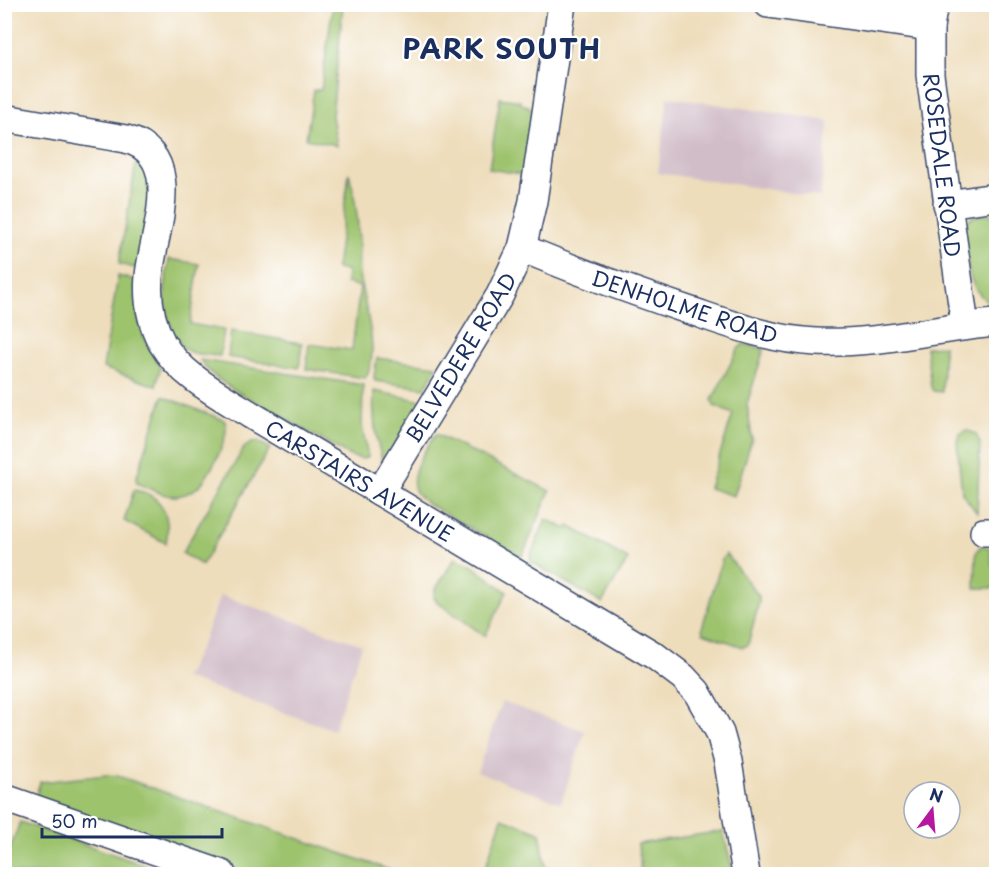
<svg xmlns="http://www.w3.org/2000/svg" width="1001" height="879" font-family="'Playpen Sans',sans-serif">
  <style>
    .industrial { fill: #d1bdc8 }
    .green { fill: #9dc36d; stroke: #5c7966; stroke-width: 1.5 }
    .lines { fill: none; stroke-linecap: round; stroke-linejoin: round }
    .minor-casing { stroke: #3b496c; stroke-width: 30 }
    .minor { stroke: #fff; stroke-width: 27 }
    .labels { text-anchor: middle; dominant-baseline: central; stroke-width: 4.5; stroke-linejoin: round; paint-order: stroke }
    .street-label { font-size: 21px; fill: #1b2f5e; stroke: #fff }
    .district-label { font-size: 27px; font-weight: bold; letter-spacing: 1.5px; fill: #1b2f5e; stroke: #fff }
  </style>
  <rect width="100%" height="100%" fill="#fff"/>
  <filter id="ink" filterUnits="userSpaceOnUse"><feTurbulence type="fractalNoise" baseFrequency=".0167" numOctaves="2"/><feDisplacementMap in="SourceGraphic" scale="12" xChannelSelector="R" yChannelSelector="G"/><feConvolveMatrix kernelMatrix="1 2 1 2 8 2 1 2 1" color-interpolation-filters="sRGB"/></filter>
  <filter id="wash" filterUnits="userSpaceOnUse"><feTurbulence type="fractalNoise" baseFrequency=".008" numOctaves="4" result="noise"/><feDisplacementMap in="SourceGraphic" scale="24" xChannelSelector="R" yChannelSelector="G"/><feGaussianBlur stdDeviation="1.35" result="paint"/><feColorMatrix in="noise" values="0 0 0 0 0 0 0 0 0 0 0 0 0 0 0 0 0 1.4 0 .05"/><feComposite in="paint" operator="in"/></filter>
  <g filter="url(#wash)">
    <rect width="100%" height="100%" fill="#edb"/>
    <g class="industrial">
      <polygon points="668,97 829,121 820,197 658,173"/>
      <polygon points="220,595 362,645 334,730 185,678 204,639"/>
      <polygon points="502,702 585,731 561,803 477,772"/>
    </g>
    <g class="green">
      <polygon points="333,4 343,5 332,116 337,145 306,139 314,90 321,90"/>
      <polygon points="500,98 520,101 521,104 528,106 534,112 526,175 489,169"/>
      <polygon points="137,157 142,162 152,183 139,269 119,264"/>
      <path d="M349,173C355,195 358,219 359,242C359,253 358,264 359,274C363,302 382,354 365,378L306,369L309,344L352,350L360,287L346,283L347,271L336,269Z"/>
      <path d="M996,214L991,303C964,290 967,252 964,226C970,213 982,215 996,214Z"/>
      <path d="M169,259L199,264L190,324L224,330L220,356C211,355 196,355 188,351C182,349 179,342 176,337C161,310 164,288 169,259Z"/>
      <path d="M118,276L136,280C133,311 142,341 161,366L156,386L103,368Z"/>
      <polygon points="231,331 302,343 299,368 228,357"/>
      <polygon points="743,344 764,349 747,404 752,439 734,496 709,488 733,414 714,406 712,400 738,349"/>
      <polygon points="944,346 942,392 933,391 931,387 926,347"/>
      <polygon points="377,358 437,366 425,388 375,381 374,377"/>
      <path d="M200,360L363,385L362,426L368,457L363,459L350,456C322,440 294,424 266,408C244,395 214,382 200,360Z"/>
      <path d="M374,391L423,401L390,452L382,460C375,436 372,416 374,391Z"/>
      <path d="M163,396L224,420C233,433 209,477 198,487C193,491 184,495 177,496C164,497 149,488 137,483L136,479Z"/>
      <polygon points="966,430 976,434 980,443 977,513 962,493 957,442 959,435"/>
      <path d="M436,434L550,491L522,557L426,503C423,499 418,496 416,492C406,475 427,447 436,434Z"/>
      <polygon points="258,442 270,448 202,565 182,553 244,448 251,443"/>
      <path d="M134,490C163,494 171,517 166,543L124,521Z"/>
      <polygon points="546,519 567,529 569,526 628,559 602,603 531,562 530,557"/>
      <polygon points="981,545 990,548 992,564 996,564 996,588 975,588 976,553"/>
      <polygon points="726,554 759,596 759,602 748,645 743,647 703,633 702,628 722,559"/>
      <polygon points="455,558 471,565 507,592 485,636 437,602 434,598 435,590"/>
      <polygon points="107,775 118,776 401,874 249,874 35,799 40,782"/>
      <polygon points="502,818 540,832 547,874 483,874"/>
      <polygon points="20,822 170,874 5,874 9,852"/>
      <polygon points="723,831 732,867 721,874 641,874 638,844"/>
    </g>
  </g>
  <g filter="url(#ink)">
    <g class="lines">
      <defs>
        <g id="minor">
          <polyline points="768,4 930,27"/>
          <polyline points="934,4 930,27 930,75 965,326"/>
          <path d="M4,118L126,139C187,156 153,232 149,276C147,299 151,323 162,343C181,376 221,396 251,415L655,656L683,677L697,692L720,733L728,762L746,874"/>
          <polyline points="947,204 996,197"/>
          <path d="M522,248C576,271 632,291 688,310C730,324 771,340 816,342C876,345 936,328 996,323"/>
          <polyline points="380,492 500,295 522,248 533,201 562,4"/>
          <polyline points="984,532 996,532"/>
          <polyline points="4,798 222,874"/>
        </g>
      </defs>
      <use href="#minor" class="minor-casing"/>
      <use href="#minor" class="minor"/>
    </g>
  </g>
  <g class="labels">
    <g class="street-label">
      <text transform="translate(943 165) rotate(83)">ROSEDALE ROAD</text>
      <text transform="translate(685 306) rotate(18)">DENHOLME ROAD</text>
      <text transform="translate(460 357) rotate(-59)">BELVEDERE ROAD</text>
      <text transform="translate(360 480) rotate(31)">CARSTAIRS AVENUE</text>
    </g>
    <g class="district-label">
      <text x="502" y="47">PARK SOUTH</text>
    </g>
  </g>
  <rect width="1001" height="879" fill="none" stroke="#fff" stroke-width="24"/>
  <g transform="translate(932 810) rotate(16)"><circle r="28" fill="#ffffff" stroke="#a4acbf" stroke-width="1.5"/>
  <path d="M0-4.5L10 22L0 15L-10 22Z" fill="#b5179e"/>
  <text y="-9" font-size="16" font-weight="bold" text-anchor="middle" fill="#1b2f5e">N</text>
  </g>
  <path d="M42 828v9h180v-9" fill="none" stroke="#1b2f5e" stroke-width="3"/>
  <text x="51" y="828" font-size="18" fill="#1b2f5e" stroke="#ffffff" stroke-width="4.5" paint-order="stroke">50 m</text>
</svg>
